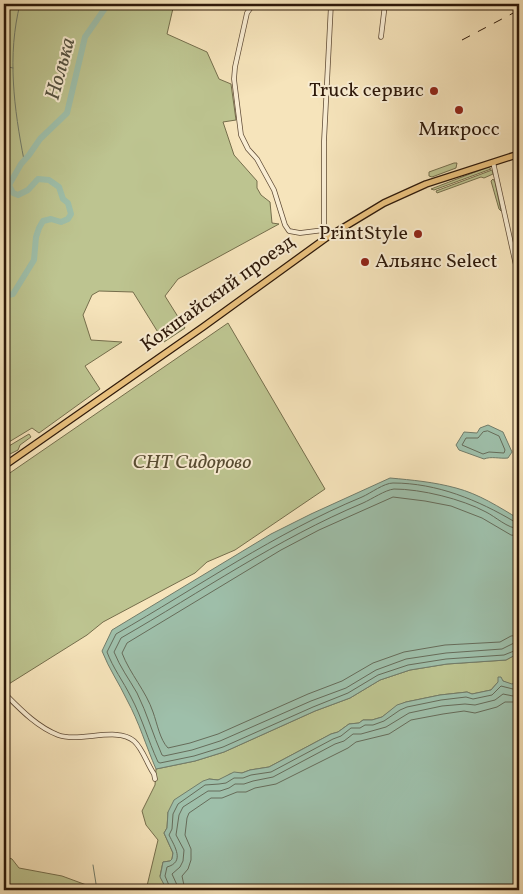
<svg xmlns="http://www.w3.org/2000/svg" width="523" height="894" font-family="Vollkorn,serif">
  <style>
    .green { fill: #bdc490; stroke: #756e4c }
    .water { fill: #9ebfaa; stroke: #717c6a }
    .lines { fill: none; stroke-linecap: round; stroke-linejoin: round }
    .shore { stroke: #666c5a; stroke-width: 1 }
    .stream { stroke: #717c6a; stroke-width: 1 }
    .river { stroke: #9ebfaa; stroke-width: 6 }
    .minor-casing { stroke: #5f4b36; stroke-width: 5.5 }
    .primary-casing { stroke: #2d1809; stroke-width: 8 }
    .minor { stroke: #f9edd3; stroke-width: 4 }
    .primary { stroke: #ebc27e; stroke-width: 5.5 }
    .rail { stroke: #2d1809; stroke-width: 1; stroke-dasharray: 9 9; stroke-linecap: butt }
    .poi-dot { fill: #8f2418; stroke: #f9edd3; stroke-width: 2 }
    .labels { text-anchor: middle; dominant-baseline: central; stroke-width: 4; stroke-linejoin: round; paint-order: stroke }
    .poi-label { font-size: 20px; fill: #2d1809; stroke: #f9edd3; text-anchor: end }
    .street-label { font-size: 20px; fill: #2d1809; stroke: #f9edd3 }
    .park-label { font-size: 20px; font-style: italic; fill: #584c32; stroke: #f9edd3 }
    .water-label { font-size: 21px; font-style: italic; fill: #555241; stroke: #f9edd3 }
  </style>
  <rect width="100%" height="100%" fill="#f6e4bb"/>
  <filter id="stains"><feTurbulence type="fractalNoise" baseFrequency=".004" numOctaves="4"/><feColorMatrix values="0 0 0 0 .2 0 0 0 0 .09 0 0 0 0 .02 0 0 0 .5 -.17"/></filter>
  <radialGradient id="worn" r=".72"><stop offset=".6" stop-color="#630" stop-opacity="0"/><stop offset="1" stop-color="#630" stop-opacity=".3"/></radialGradient>
  <g class="green">
    <polygon points="4,4 174,4 167,34 207,52 219,79 231,84 236,120 223,122 234,155 257,181 257,188 261,195 270,202 272,223 279,224 178,279 165,296 185,328 164,342 133,292 99,291 92,295 83,315 91,340 122,342 85,366 100,389 39,433 32,428 4,445"/>
    <polygon points="454,163 457,163 456,168 432,177 429,176 429,172"/>
    <polygon points="488,167 491,169 434,190 431,189"/>
    <polygon points="492,170 493,174 484,178 481,177 437,193 436,191"/>
    <polygon points="493,179 495,182 501,211 499,209 491,181"/>
    <polygon points="228,323 325,489 235,550 207,562 195,573 103,622 87,635 4,687 4,477"/>
    <polygon points="29,434 31,437 20,445 18,450 4,457 4,449"/>
    <polygon points="519,653 519,681 512,685 503,681 498,682 491,690 472,694 467,692 440,695 406,702 397,706 382,717 372,720 363,720 359,723 349,724 338,732 331,734 269,767 250,770 242,773 230,774 224,778 218,780 209,779 168,812 167,828 164,833 173,853 172,859 170,861 163,862 160,876 167,890 146,890 158,840 146,825 142,811 155,785 156,769 195,761 224,752 315,711 350,698 380,680 410,670 447,664 506,660"/>
    <polygon points="4,856 12,859 19,868 62,876 100,890 4,890"/>
  </g>
  <g class="water">
    <path d="M488,425L503,432L512,452L508,458C500,459 491,456 484,459L459,450L456,445L464,432L477,433L480,428Z"/>
    <path d="M390,478C412,480 434,482 456,488C479,494 499,507 519,519V653L506,660L447,664L410,670L380,680L350,698L315,711L224,752L195,761L156,769C146,746 139,722 127,700C119,683 109,669 102,651L112,630L271,534L311,514Z"/>
    <polygon points="498,677 501,677 503,681 512,684 519,681 519,890 167,890 160,877 163,862 170,861 172,859 173,853 164,833 167,828 168,812 174,800 203,781 209,779 218,780 234,772 242,773 250,770 269,767 331,734 338,732 349,724 359,723 363,720 372,720 382,717 397,705 406,702 440,695 467,692 472,694 491,690 498,682"/>
  </g>
  <g class="lines">
    <g class="shore">
      <polygon points="488,431 499,436 505,450 504,453 489,452 483,454 462,445 466,438 478,438 483,432"/>
      <path d="M519,522H515C478,500 437,483 393,483C384,483 371,493 362,497C275,533 198,587 116,634L107,652C113,668 123,681 131,697C142,718 148,740 158,762L160,763L194,756L223,747L313,707L348,693L378,675L408,665L446,659L504,655L519,649"/>
      <path d="M519,529C507,528 496,517 486,512C462,499 421,489 394,489C385,490 372,499 363,503C277,539 201,592 121,638L114,652C120,667 129,679 137,693C147,713 153,735 162,755L164,756L192,750L220,741L311,701L346,688L376,670L406,659L446,653L502,649L514,643L519,642"/>
      <path d="M519,536L511,535L482,518L451,506L425,501L393,497L319,530L281,550L127,643L122,653C130,674 146,691 153,712C157,723 160,740 168,748L190,743L218,734L308,694L342,681L373,663L404,652L445,645L500,642L511,636L519,635"/>
      <path d="M171,890L165,876L167,867C185,862 175,847 169,835L172,829L173,814L178,804L205,785L219,784L226,783L234,778H243L251,775L271,772L333,739L341,736L351,728H360L365,725H373L384,721L400,710L407,707L441,700L466,697L473,699L492,695L501,686L513,689L519,687"/>
      <polyline points="178,890 177,885 172,874 180,867 183,861 184,850 176,835 179,815 183,807 208,791 220,791 229,788 235,784 244,784 253,781 273,777 335,744 344,741 353,734 361,734 386,727 409,713 442,706 465,704 475,705 495,700 503,694 513,696 519,694"/>
      <polyline points="185,890 182,876 188,869 191,860 191,849 185,835 187,818 189,813 211,798 222,798 237,792 246,792 255,788 276,784 348,748 356,742 389,734 411,720 443,714 464,711 475,713 497,707 505,702 519,702"/>
    </g>
    <g class="stream">
      <path d="M20,4C7,55 14,109 24,160"/>
      <polyline points="4,66 13,68"/>
      <polyline points="93,865 97,890"/>
    </g>
    <polyline class="river" points="4,296 13,294 34,260 36,237 39,228 43,221 51,219 61,222 68,219 71,214 68,203 63,199 59,187 49,180 38,179 28,190 18,195 13,193 9,185 21,164 29,155 40,139 67,113 85,37 108,4"/>
    <defs>
      <g id="minor">
        <polyline points="284,4 278,6 252,6 247,13 235,67 234,79 241,135 248,149 257,159 274,190 285,225 289,231 300,233 324,230"/>
        <polyline points="381,37 385,4"/>
        <polyline points="493,162 519,279"/>
        <polyline points="326,238 324,230 324,141 331,4"/>
        <path d="M4,693C20,709 37,727 58,735C79,743 117,726 134,741C143,749 147,764 154,774L155,779"/>
      </g>
      <polyline id="primary" points="4,466 203,327 326,238 384,203 426,184 519,154"/>
    </defs>
    <use href="#minor" class="minor-casing"/>
    <use href="#primary" class="primary-casing"/>
    <use href="#minor" class="minor"/>
    <use href="#primary" class="primary"/>
    <polyline class="rail" points="462,40 519,10"/>
  </g>
  <g class="poi-dot">
    <circle cx="434" cy="91" r="5"/>
    <circle cx="459" cy="110" r="5"/>
    <circle cx="418" cy="234" r="5"/>
    <circle cx="365" cy="262" r="5"/>
  </g>
  <g class="labels">
    <g class="poi-label">
      <text x="424" y="91">Truck сервис</text>
      <text x="459" y="130" text-anchor="middle">Микросс</text>
      <text x="408" y="234">PrintStyle</text>
      <text x="375" y="262" text-anchor="start">Альянс Select</text>
    </g>
    <g class="street-label">
      <text transform="translate(218 294) rotate(-36)">Кокшайский проезд</text>
    </g>
    <g class="park-label">
      <text x="192" y="463">СНТ Сидорово</text>
    </g>
    <g class="water-label">
      <text transform="translate(61 69) rotate(-75)">Нолька</text>
    </g>
  </g>
  <rect width="523" height="894" fill="none" stroke="#f6e4bb" stroke-width="20"/>
  <rect x="5" y="5" width="513" height="884" fill="none" stroke="#2d1809" stroke-width="2.5"/>
  <rect x="10" y="10" width="503" height="874" fill="none" stroke="#2d1809"/>
  <rect width="100%" height="100%" filter="url(#stains)"/>
  <rect width="100%" height="100%" fill="url(#worn)"/>
</svg>
